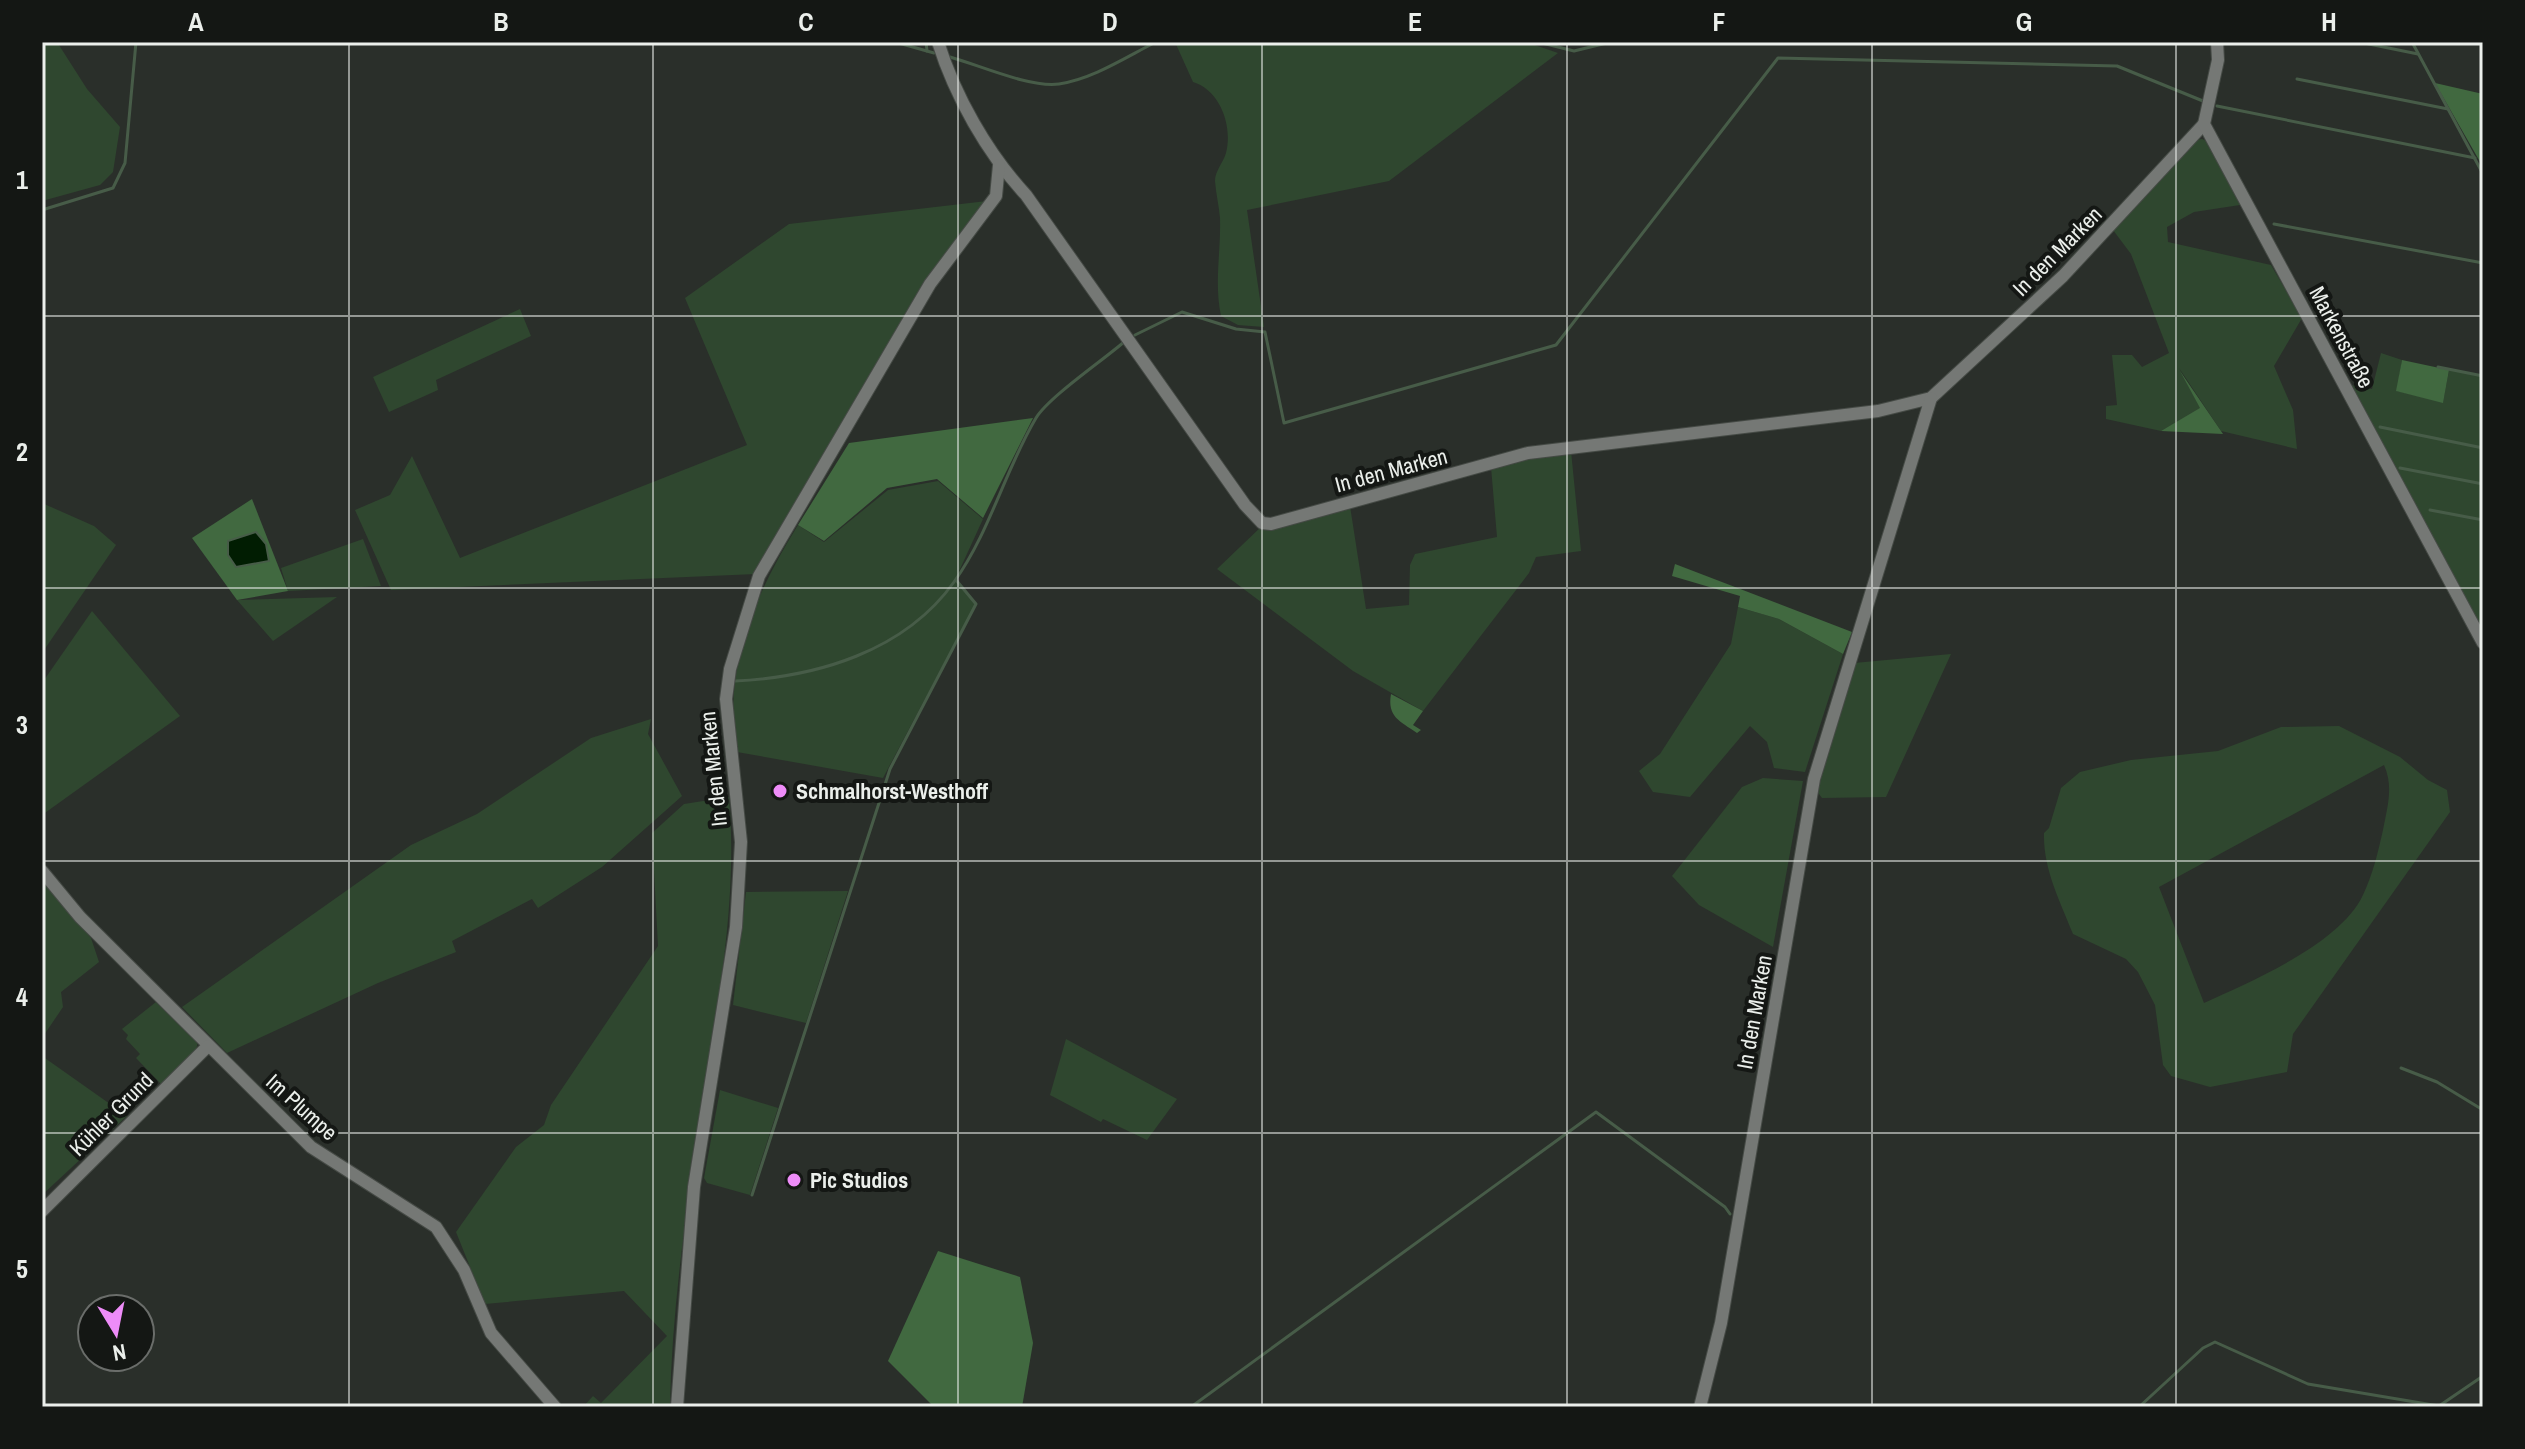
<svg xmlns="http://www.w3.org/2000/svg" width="2525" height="1449" font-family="'Archivo Narrow',sans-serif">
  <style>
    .green { fill: #2f472f; fill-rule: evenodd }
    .forest { fill: #416940 }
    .water { fill: #011d02; stroke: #475c48; stroke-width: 2 }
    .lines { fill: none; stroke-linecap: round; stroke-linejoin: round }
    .stream { stroke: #475c48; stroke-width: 3 }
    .minor-casing { stroke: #454a45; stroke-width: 14 }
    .minor { stroke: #757875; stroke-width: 12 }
    .grid { fill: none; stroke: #ebefeb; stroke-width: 2; stroke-opacity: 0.55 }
    .poi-dot { fill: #ee8cf8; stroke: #141714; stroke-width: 3 }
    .labels { text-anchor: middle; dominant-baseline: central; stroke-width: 8; stroke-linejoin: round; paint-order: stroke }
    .street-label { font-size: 22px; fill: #ebefeb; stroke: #141714 }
    .poi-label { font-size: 22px; font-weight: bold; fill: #ebefeb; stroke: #141714; text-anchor: start }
    .neatline { fill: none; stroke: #ebefeb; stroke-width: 3 }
    .grid-label { font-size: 26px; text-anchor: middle; font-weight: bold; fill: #ebefeb }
  </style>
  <rect width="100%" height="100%" fill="#2a2f2a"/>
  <g class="green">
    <polygon points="42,42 57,42 87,89 120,127 113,172 100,185 42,201"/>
    <path d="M1175,42H1526L1558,53L1389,181L1247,210L1264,327L1238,325L1221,316C1214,282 1221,253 1220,218C1219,206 1216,194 1215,181C1215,171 1223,163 1226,153C1233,126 1220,90 1193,82Z"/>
    <polygon points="2202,139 2209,142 2240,205 2194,212 2167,227 2168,242 2271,265 2302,318 2274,366 2293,410 2297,449 2221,431 2179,368 2201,409 2161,431 2106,419 2106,406 2117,405 2112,355 2132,355 2142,367 2169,353 2131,254 2113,230 2194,140"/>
    <polygon points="987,201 756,574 391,590 355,510 390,495 412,456 460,558 747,445 685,298 789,224"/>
    <polygon points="520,309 531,336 436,380 438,390 389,412 373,377"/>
    <polygon points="2381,353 2402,360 2397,391 2443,402 2449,370 2483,377 2483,633 2350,385 2372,389"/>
    <polygon points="1571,451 1581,551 1536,557 1529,573 1423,711 1353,671 1217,569 1263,525 1350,506 1366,609 1409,605 1410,565 1415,554 1497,537 1491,467"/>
    <path d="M938,481L983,519L955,580L976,603L883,778L737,752C722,669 755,594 798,525L824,542L888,490Z"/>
    <polygon points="42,503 94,526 116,545 42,653"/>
    <polygon points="363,539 381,586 288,591 281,568"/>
    <polygon points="337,597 273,641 237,600"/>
    <polygon points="1738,607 1779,619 1843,654 1805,772 1774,768 1767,742 1750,726 1690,797 1653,792 1639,771 1660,754 1731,644"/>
    <polygon points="92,611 180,716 42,815 42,683"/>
    <polygon points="1951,654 1886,797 1822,798 1816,790 1854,663"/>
    <polygon points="651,719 648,734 682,796 602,867 538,908 532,899 452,941 456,952 378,983 227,1053 182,1007 411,845 477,814 591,738"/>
    <path d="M2339,726L2400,757L2428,780L2447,790L2450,812L2293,1034L2287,1072L2210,1087L2171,1076L2163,1065L2155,1005L2138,972L2126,959L2073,934C2060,901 2043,869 2044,833L2049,828L2061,788L2080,772L2131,760L2218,751L2281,727ZM2384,765C2394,787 2387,808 2383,830C2378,852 2373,874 2363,895C2340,944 2252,981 2204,1003L2159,887Z"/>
    <polygon points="1763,778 1803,781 1773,947 1699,905 1672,876 1742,787"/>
    <path d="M729,797C737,889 722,977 708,1069C691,1180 672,1294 670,1407H583L593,1396L601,1403L667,1336L624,1291L485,1304L456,1232L516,1147L544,1125L551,1105L658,946L652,833L684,804Z"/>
    <polygon points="42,881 91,938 99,962 61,992 63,1007 42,1038"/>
    <polygon points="848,891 806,1023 733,1005 746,892"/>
    <polygon points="156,1002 198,1042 196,1050 161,1084 136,1058 140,1054 126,1039 128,1035 122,1029"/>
    <polygon points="1066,1039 1177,1099 1147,1140 1103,1119 1101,1122 1050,1095"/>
    <polygon points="42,1056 127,1116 42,1195"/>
    <polygon points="720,1090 778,1108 750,1195 707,1183 704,1178"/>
  </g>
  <g class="forest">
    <polygon points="2435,83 2483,94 2483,167"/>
    <polygon points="2402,360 2449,370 2443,403 2396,391"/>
    <polygon points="2180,371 2221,431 2223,434 2161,431 2200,408"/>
    <polygon points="1033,418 983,518 937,479 887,488 824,541 798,525 849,443"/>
    <polygon points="252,499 288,591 237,600 192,538"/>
    <polygon points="1675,564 1852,632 1843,654 1779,619 1738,607 1740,596 1672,576"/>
    <path d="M1391,694L1423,711L1413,725L1421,730L1417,733C1400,721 1387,717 1391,694Z"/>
    <polygon points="938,1251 1020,1277 1033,1343 1022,1407 934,1407 888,1361"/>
  </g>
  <polygon class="water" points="256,532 266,544 269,561 236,567 228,555 228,541"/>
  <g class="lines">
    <g class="stream">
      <polyline points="895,42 934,53"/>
      <polyline points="926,42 927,51"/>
      <polyline points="1538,42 1574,51 1611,42"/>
      <polyline points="2359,42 2418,54"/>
      <polyline points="2412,42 2483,174"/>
      <path d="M950,57C979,65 1030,88 1059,84C1093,79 1126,57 1156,42"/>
      <polyline points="2297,79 2448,109"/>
      <polyline points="2217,106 2475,158"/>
      <polyline points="42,210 113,188 125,163 136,42"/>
      <polyline points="2274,224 2483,263"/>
      <polyline points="1135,335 1182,312 1236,329 1265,332 1284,423 1556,345 1778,58 2117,66 2203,101"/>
      <polyline points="2438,367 2483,376"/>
      <polyline points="2380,427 2483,448"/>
      <polyline points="2400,468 2483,484"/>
      <polyline points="2430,510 2483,520"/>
      <path d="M735,681C816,677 904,652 954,582C990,532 1005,470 1036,418C1049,397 1102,361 1124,342"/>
      <polyline points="2401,1068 2437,1082 2483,1110"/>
      <polyline points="752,1195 890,769 976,604 956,580"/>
      <polyline points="1191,1407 1596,1112 1725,1207 1730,1214"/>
      <polyline points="2139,1407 2203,1348 2215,1342 2308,1384 2439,1406 2483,1376"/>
    </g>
    <defs>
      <g id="minor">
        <path d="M938,42C955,96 987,153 1026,195L1245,505L1262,523L1271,524L1528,453L1878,411L1931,398L2063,276L2204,124"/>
        <polyline points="2217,42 2218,60 2204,124 2483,643"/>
        <polyline points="42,871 80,917 311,1147 436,1227 464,1270 491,1333 555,1407"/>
        <polyline points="42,1211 208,1046"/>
        <polyline points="677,1407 694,1187 736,927 741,842 726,699 730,669 759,576 930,284 996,196 999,165"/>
        <polyline points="1700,1407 1721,1323 1814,779 1931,398"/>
      </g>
    </defs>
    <use href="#minor" class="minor-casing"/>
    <use href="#minor" class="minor"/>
  </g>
  <path class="grid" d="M349,42V1407M653,42V1407M958,42V1407M1262,42V1407M1567,42V1407M1872,42V1407M2176,42V1407M42,316H2483M42,588H2483M42,861H2483M42,1133H2483"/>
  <g class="poi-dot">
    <circle cx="780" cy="791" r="8"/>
    <circle cx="794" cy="1180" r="8"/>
  </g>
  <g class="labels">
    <g class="street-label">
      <text transform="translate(2057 251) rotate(-45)">In den Marken</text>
      <text transform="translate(2342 337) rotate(62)">Markenstraße</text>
      <text transform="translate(1391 470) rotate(-15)">In den Marken</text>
      <text transform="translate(713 769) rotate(-96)">In den Marken</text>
      <text transform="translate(1754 1012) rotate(-80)">In den Marken</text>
      <text transform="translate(302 1107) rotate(42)">Im Plumpe</text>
      <text transform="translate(111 1114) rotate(-45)">Kühler Grund</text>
    </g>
    <g class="poi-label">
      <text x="796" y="791">Schmalhorst-Westhoff</text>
      <text x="810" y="1180">Pic Studios</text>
    </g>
  </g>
  <rect width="2525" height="1449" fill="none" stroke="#141714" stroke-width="88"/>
  <g transform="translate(116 1333) rotate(170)"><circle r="38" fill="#141714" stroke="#6a6d6a" stroke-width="2"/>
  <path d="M0-6L14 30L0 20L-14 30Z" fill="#ee8cf8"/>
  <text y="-12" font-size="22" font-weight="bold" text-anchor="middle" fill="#ebefeb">N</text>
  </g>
  <rect x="44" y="44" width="2437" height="1361" class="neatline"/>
  <g class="grid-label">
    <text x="196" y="31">A</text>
    <text x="501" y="31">B</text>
    <text x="806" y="31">C</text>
    <text x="1110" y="31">D</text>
    <text x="1415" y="31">E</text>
    <text x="1719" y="31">F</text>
    <text x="2024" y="31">G</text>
    <text x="2329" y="31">H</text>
    <text x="22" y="189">1</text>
    <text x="22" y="461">2</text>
    <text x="22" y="734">3</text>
    <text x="22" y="1006">4</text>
    <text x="22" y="1278">5</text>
  </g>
</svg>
